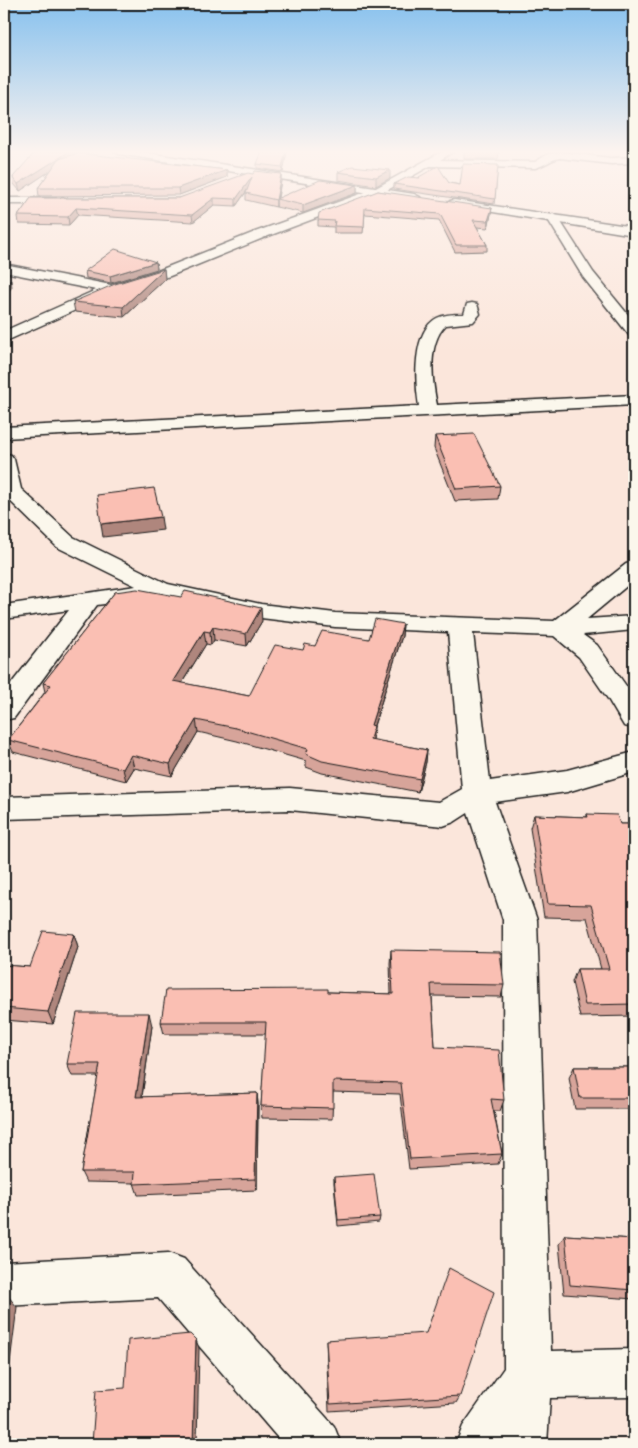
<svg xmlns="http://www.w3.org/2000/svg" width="638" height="1448" font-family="'Architects Daughter',sans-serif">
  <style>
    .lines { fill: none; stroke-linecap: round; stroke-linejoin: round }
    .street-casing { stroke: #1c1c1c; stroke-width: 3 }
    .secondary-casing { stroke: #1c1c1c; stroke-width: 3 }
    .street { fill: #fbf7ec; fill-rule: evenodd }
    .secondary { fill: #fbf7ec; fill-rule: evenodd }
    .wall { fill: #d7a49a; stroke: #1c1c1c }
    .shaded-wall { fill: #af867d; stroke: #1c1c1c }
    .building { fill: #fabfb3; stroke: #1c1c1c }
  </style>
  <rect width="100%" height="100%" fill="#fbe6db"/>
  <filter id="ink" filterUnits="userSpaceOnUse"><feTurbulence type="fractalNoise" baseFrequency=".02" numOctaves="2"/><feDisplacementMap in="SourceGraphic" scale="10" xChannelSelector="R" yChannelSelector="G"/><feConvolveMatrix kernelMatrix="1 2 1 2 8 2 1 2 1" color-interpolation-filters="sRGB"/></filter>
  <g filter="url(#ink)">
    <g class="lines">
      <defs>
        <g id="street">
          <path d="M443,151H454L440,160L535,162L548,154L560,152L611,158L634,157V163L611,164L560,158C551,159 544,166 535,168L430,166L382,193L263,238L170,276L116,292L4,342V331L96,290L4,272V264L111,285L160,270L255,232L374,189Z"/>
          <polygon points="4,198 65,198 71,201 65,204 4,204"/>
          <polygon points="553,214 557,216 593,272 634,322 634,337 629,335 583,277 547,218"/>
          <path d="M472,303L477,304L480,314L473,322L446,325C427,343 432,381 437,405L634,395V405L4,438V427L419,406C415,383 412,331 437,318C445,314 455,314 464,314L467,304Z"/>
          <polygon points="4,453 11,455 14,459 21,489 73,537 168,584 261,604 335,613 554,621 626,564 634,562 634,580 587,619 634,616 634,630 583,635 597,645 634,697 634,728 624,726 608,699 579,657 554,636 473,633 490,781 567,770 634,752 634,772 567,792 495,802 537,920 551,1351 634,1349 634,1397 550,1398 547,1444 456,1444 463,1426 504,1368 503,920 468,813 454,822 443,826 290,810 4,819 4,797 290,788 439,802 462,789 448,632 335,627 261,618 156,595 147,598 97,605 14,718 4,720 4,693 69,610 4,619 4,605 136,586 57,547 4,495"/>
          <polygon points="168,1253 184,1259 334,1426 341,1444 283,1444 158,1298 4,1306 4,1262"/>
        </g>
        <g id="secondary">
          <polygon points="114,151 135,151 414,194 420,197 414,200 119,154"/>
          <polygon points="454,200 634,227 634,235 450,205 448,203 450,201"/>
        </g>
      </defs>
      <use href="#street" class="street-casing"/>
      <use href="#secondary" class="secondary-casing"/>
      <use href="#street" class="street"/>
      <use href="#secondary" class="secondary"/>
    </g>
    <g class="wall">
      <polygon points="287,151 283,172 257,168 257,164"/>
      <polygon points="464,151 499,151 498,159 464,159"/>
      <polygon points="74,154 227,170 227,177 179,195 39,196 38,188 51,170 20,191 14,184 13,177"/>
      <polygon points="498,165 494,204 394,189 394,184 419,178 419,177 460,185"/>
      <polygon points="338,172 390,178 376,186 338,180"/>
      <polygon points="281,174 281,181 278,198 357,185 357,193 303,213 276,207 276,206 276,207 246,200 246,193 247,191 236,206 214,205 193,222 78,215 69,225 19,224 18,216 31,198 179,198"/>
      <polygon points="378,191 491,214 488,228 477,227 487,245 487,251 455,252 439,220 365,214 363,233 334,233 334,227 318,226 318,220"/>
      <polygon points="156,262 157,269 111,283 86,278 85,271"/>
      <polygon points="164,269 165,279 124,317 75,312 73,302"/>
      <polygon points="435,436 500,486 498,499 455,501 434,448"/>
      <polygon points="115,592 262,621 247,646 214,640 211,645 206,644 182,683 249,696 303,650 315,646 369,639 403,624 402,636 374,726 373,740 427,750 426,762 418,792 322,773 306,767 306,761 237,741 198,732 172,776 134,768 126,781 13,752 8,740 45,692 43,683"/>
      <polygon points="587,814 620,824 634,824 634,1016 580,1017 572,982 577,969 601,969 587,918 544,917 530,828 534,815 587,817"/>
      <polygon points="74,934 78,947 53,1024 4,1020 4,965 30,967"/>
      <polygon points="391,950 504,985 501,997 432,996 435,1047 504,1100 500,1111 494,1111 502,1154 498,1164 409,1169 400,1094 333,1092 332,1119 262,1118 261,1106 266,1034 164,1034 161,1022 328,992 391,994 390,963"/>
      <polygon points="152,1026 142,1097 257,1093 258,1104 257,1190 138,1195 134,1183 86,1182 81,1172 98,1076 72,1076 67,1064"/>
      <polygon points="574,1067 634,1067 634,1109 575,1109 569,1078"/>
      <polygon points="334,1177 380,1217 379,1222 338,1226 334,1183"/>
      <polygon points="565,1235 634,1239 634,1299 564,1294 559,1244"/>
      <polygon points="326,1340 460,1396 456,1403 329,1411"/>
    </g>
    <g class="shaded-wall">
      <polygon points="70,151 80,151 20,191 18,184"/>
      <polygon points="286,151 287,151 283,172 282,167"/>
      <polygon points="227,170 227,177 179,195 178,188"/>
      <polygon points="390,170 390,178 376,186 376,177"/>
      <polygon points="281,174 281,181 277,199 276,199 276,207 276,200"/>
      <polygon points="252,177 252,183 236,206 236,199"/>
      <polygon points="357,185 357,193 303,213 303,205"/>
      <polygon points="214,198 214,205 193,222 192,215"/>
      <polygon points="76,208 78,215 69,225 68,217"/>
      <polygon points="492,208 491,214 488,228 488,221"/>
      <polygon points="156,262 157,269 111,283 110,276"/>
      <polygon points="164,269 165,279 124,317 123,307"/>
      <polygon points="11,280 12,287 4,297 4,287"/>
      <polygon points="161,517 163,530 103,537 101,524"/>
      <polygon points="261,608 262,621 247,646 246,634"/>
      <polygon points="403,624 402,636 370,738 371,725"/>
      <polygon points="213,627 214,640 211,645 210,632"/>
      <polygon points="204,631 206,644 175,694 173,681"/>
      <polygon points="196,720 198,732 172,776 170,764"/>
      <polygon points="374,726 373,739 369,752 370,739"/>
      <polygon points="427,750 426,762 418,792 420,779"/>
      <polygon points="131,755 134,768 126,781 123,769"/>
      <polygon points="74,934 78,947 53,1024 48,1012"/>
      <polygon points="149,1013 152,1026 140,1109 136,1097"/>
      <polygon points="257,1093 258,1104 257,1190 255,1179"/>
      <polygon points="8,1296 17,1307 4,1410 4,1327"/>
      <polygon points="196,1340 199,1348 197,1444 193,1444"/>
    </g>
    <g class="building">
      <polygon points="36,151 70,151 18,184 13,177"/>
      <polygon points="262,151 286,151 282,167 257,164"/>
      <polygon points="464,151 499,151 499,152"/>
      <polygon points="79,153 227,170 178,188 38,188 59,159"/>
      <polygon points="463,164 498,165 495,199 394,184 408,177 420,178 419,177 438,166 449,183 460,185"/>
      <polygon points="352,166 390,170 376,177 338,172"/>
      <polygon points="255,171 281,174 276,200 246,193 252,177 236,199 214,198 192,215 76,208 68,217 18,216 31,198 179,198 248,173 253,174"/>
      <polygon points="320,180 357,185 303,205 276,199"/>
      <polygon points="378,191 492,208 488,221 473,220 487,245 456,245 440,214 365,208 364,227 334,226 335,221 318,220 319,213"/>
      <polygon points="115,249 156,262 110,276 85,271"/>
      <polygon points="164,269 123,307 73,302 115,284"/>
      <polygon points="4,280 11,280 4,287"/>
      <polygon points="474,434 500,486 456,489 435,436"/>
      <polygon points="154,488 161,517 101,524 97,495"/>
      <polygon points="137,589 181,597 185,591 261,608 246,634 213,627 210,632 204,631 173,681 249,696 275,645 303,650 305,644 315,646 322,631 369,639 375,619 403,624 371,725 374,726 370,739 427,750 420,779 322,761 306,754 308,749 236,728 196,720 170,764 131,755 123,769 8,740 51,685 43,683 115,592"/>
      <polygon points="587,814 617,815 620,824 634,824 634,1004 585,1005 577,969 609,969 591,905 548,904 534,815 588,817"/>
      <polygon points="43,931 74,934 48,1012 4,1008 4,965 30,967"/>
      <polygon points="391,950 500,952 504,985 431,984 435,1047 499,1050 504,1100 491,1099 502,1154 410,1159 401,1083 333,1081 333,1108 261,1106 266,1022 161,1022 166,990 328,989 328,992 393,994"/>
      <polygon points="77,1013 149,1013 136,1097 257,1093 255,1179 134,1184 135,1172 81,1172 100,1064 67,1064"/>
      <polygon points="574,1067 634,1067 634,1098 580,1098"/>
      <polygon points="374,1174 380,1217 338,1220 334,1177"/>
      <polygon points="565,1235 634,1239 634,1290 570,1285"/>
      <polygon points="449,1268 494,1292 460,1396 330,1404 326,1340 426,1333"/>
      <polygon points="4,1296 8,1296 4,1327"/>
      <polygon points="190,1334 196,1340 193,1444 92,1444 96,1390 125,1388 128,1340"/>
    </g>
  </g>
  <linearGradient id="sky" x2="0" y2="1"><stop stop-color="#87c1ee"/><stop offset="0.43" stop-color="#fdf4ef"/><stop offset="1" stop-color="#fdf4ef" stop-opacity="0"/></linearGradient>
  <rect width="638" height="353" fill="url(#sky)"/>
  <rect width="638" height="1448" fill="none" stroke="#fbf7ec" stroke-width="20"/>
  <rect x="10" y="10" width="618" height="1428" fill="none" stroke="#1c1c1c" stroke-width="2" filter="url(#ink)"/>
</svg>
